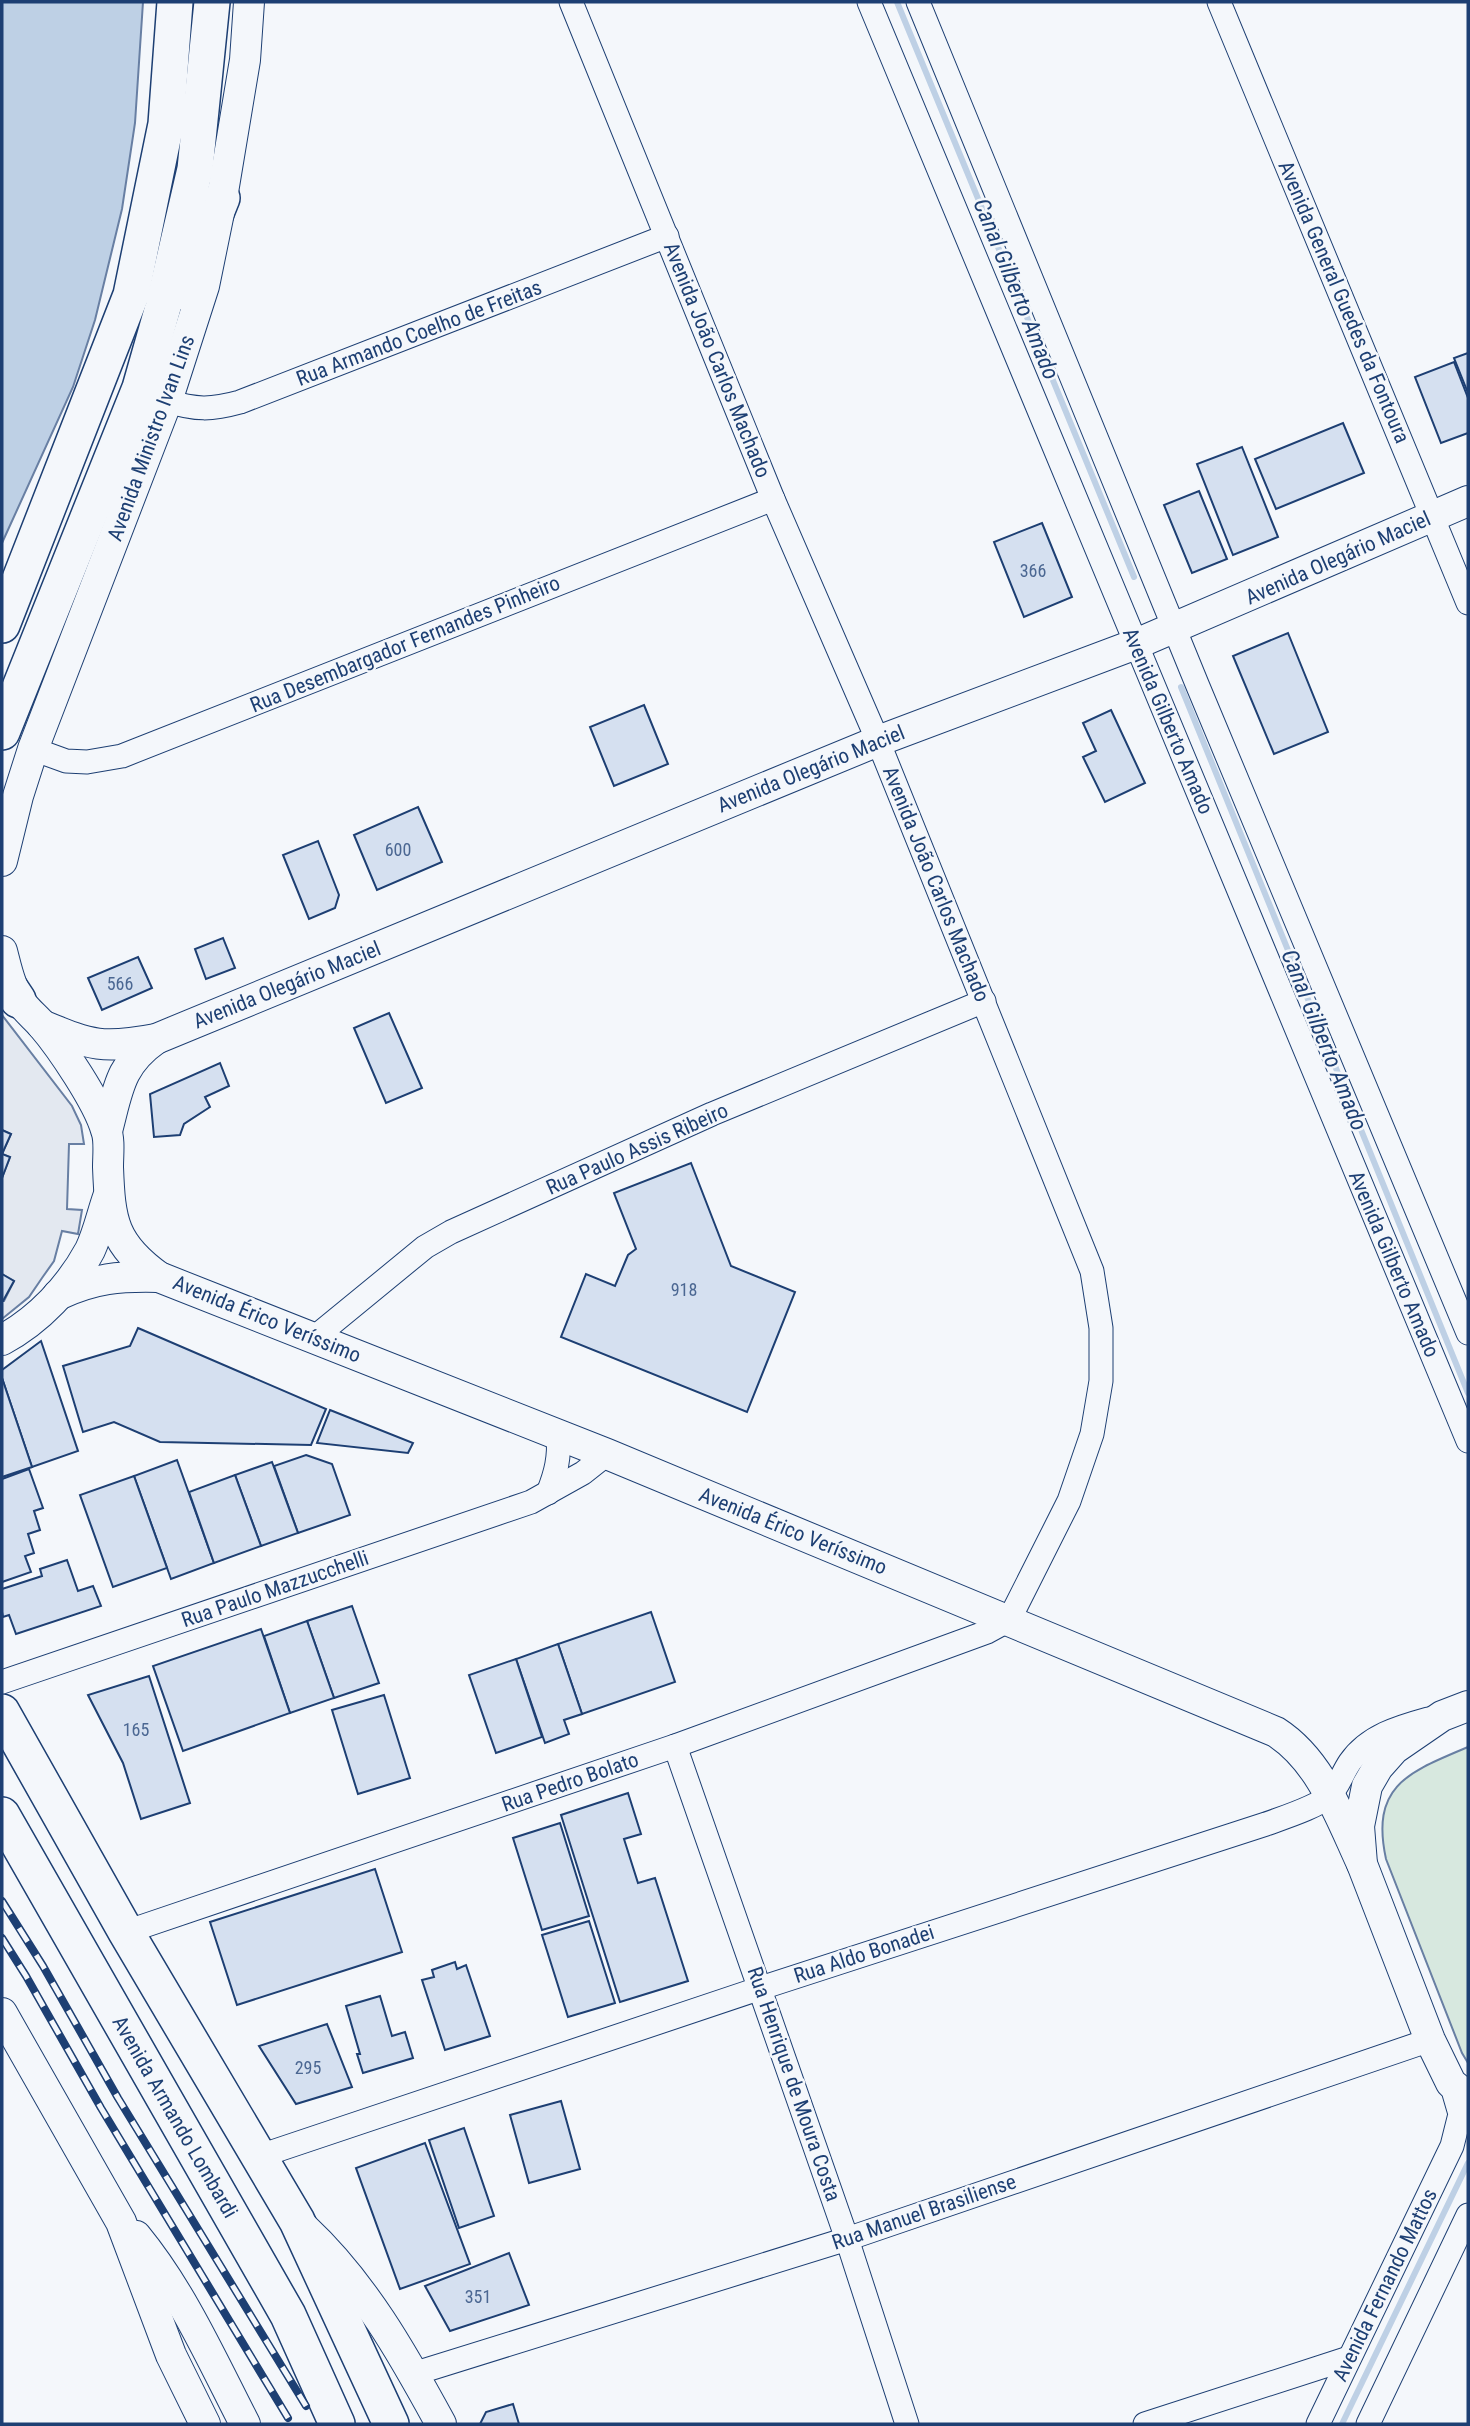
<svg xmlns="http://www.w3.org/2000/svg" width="1470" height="2426" font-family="'Roboto Condensed',sans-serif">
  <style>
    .green { fill: #d7e8df; stroke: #687fa3; stroke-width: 2 }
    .parking { fill: #e3e8f0; stroke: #687fa3; stroke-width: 2 }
    .water { fill: #bed0e5; stroke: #687fa3; stroke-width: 2 }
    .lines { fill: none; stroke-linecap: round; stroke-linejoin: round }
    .stream { stroke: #bed0e5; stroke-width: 6 }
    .building { fill: #d5e0f0; stroke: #1d3f73; stroke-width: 2 }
    .minor-casing { stroke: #1d3f73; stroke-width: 25 }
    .major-casing { stroke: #1d3f73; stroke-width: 32 }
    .highway-casing { stroke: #1d3f73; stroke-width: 38 }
    .minor { stroke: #f4f7fb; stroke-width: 23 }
    .major { stroke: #f4f7fb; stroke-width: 30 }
    .highway { stroke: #f4f7fb; stroke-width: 35 }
    .rail-casing { stroke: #1d3f73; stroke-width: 8 }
    .rail { stroke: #f4f7fb; stroke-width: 5; stroke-dasharray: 16; stroke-linecap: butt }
    .labels { text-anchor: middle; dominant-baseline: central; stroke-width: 5; stroke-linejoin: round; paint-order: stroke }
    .number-label { font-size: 18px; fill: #4b6792 }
    .street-label { font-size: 21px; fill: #1d3f73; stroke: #f4f7fb }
    .water-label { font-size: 23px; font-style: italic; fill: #1d3f73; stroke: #f4f7fb }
  </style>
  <rect width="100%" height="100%" fill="#f4f7fb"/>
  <path class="green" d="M1468,1747V2063L1462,2053L1386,1859C1370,1785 1409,1772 1468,1747Z"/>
  <polygon class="parking" points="2,1015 72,1106 81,1125 84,1144 69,1144 67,1209 82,1210 78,1234 62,1231 54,1261 42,1278 29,1297 2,1319 2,1301 4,1301 14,1281 2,1274 2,1178 10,1157 2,1154 11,1134 2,1130"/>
  <polygon class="water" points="2,2 143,2 135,123 122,209 95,320 73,387 2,543"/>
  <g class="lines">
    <g class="stream">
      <polyline points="897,2 1134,577"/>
      <polyline points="1181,687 1468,1393"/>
      <polyline points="1342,2424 1468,2163"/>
    </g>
  </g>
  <g class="building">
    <polygon points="1468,353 1468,393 1454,358"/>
    <polygon points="1454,362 1468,398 1468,433 1441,443 1415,377"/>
    <polygon points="1343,423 1364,473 1276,509 1255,459"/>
    <polygon points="1242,447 1278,537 1233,555 1197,464"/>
    <polygon points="1199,491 1227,559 1192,573 1164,505"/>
    <polygon points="1042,523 1072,597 1024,617 994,542"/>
    <polygon points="1288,633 1328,732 1274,754 1233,656"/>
    <polygon points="644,705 668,764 614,786 590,727"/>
    <polygon points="1111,710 1145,783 1105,802 1083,757 1096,751 1083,723"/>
    <polygon points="418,807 442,862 377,890 354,835"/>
    <polygon points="318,841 339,895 335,908 309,919 283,855"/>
    <polygon points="223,938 235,968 206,979 195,949"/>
    <polygon points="138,957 152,988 102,1010 88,978"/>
    <polygon points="389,1013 422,1088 386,1103 354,1028"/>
    <polygon points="220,1063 229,1086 205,1097 210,1107 184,1124 180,1135 154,1137 150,1094"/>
    <polygon points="2,1130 11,1134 2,1154 10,1157 2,1178"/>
    <polygon points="691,1163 731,1266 795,1292 747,1412 561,1337 586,1274 615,1286 628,1255 636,1249 614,1193"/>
    <polygon points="2,1274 14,1281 3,1301 2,1301"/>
    <polygon points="138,1328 326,1409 311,1445 160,1442 114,1422 83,1432 63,1366 130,1346"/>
    <polygon points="41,1341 78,1451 32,1467 2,1378 2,1370"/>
    <polygon points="2,1378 32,1467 2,1477"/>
    <polygon points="330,1410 413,1443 408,1453 317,1443"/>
    <polygon points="306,1455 332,1464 350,1515 298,1533 274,1466"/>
    <polygon points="177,1460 214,1563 171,1579 134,1476"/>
    <polygon points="272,1462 298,1533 261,1546 235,1475"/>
    <polygon points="29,1469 43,1508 34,1511 40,1530 28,1534 34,1553 25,1556 31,1572 2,1582 2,1479"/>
    <polygon points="235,1475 261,1546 214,1563 189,1492"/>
    <polygon points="134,1476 167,1568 113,1587 80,1495"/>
    <polygon points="67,1560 78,1591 93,1586 101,1606 16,1634 9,1615 3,1617 2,1612 2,1589 42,1576 40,1569"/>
    <polygon points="352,1606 379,1683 334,1698 307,1621"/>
    <polygon points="651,1612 675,1682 582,1714 558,1644"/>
    <polygon points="307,1621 334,1698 290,1713 264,1636"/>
    <polygon points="261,1629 290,1713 183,1751 153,1666"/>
    <polygon points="558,1644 582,1714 564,1720 569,1734 545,1743 516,1659"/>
    <polygon points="516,1659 542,1737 496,1753 469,1675"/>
    <polygon points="149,1676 190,1803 141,1819 123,1763 88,1695"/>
    <polygon points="384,1695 410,1778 358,1794 332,1710"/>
    <polygon points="628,1793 641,1834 624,1839 638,1883 655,1878 688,1981 620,2002 561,1815"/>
    <polygon points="560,1823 589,1916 542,1930 513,1838"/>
    <polygon points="375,1869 402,1952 237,2005 210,1922"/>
    <polygon points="589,1921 615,2003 568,2017 542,1935"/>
    <polygon points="455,1962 457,1969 466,1965 490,2036 445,2050 422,1980 434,1977 432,1970"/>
    <polygon points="380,1996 392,2036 405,2032 413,2058 363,2073 357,2054 360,2054 346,2006"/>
    <polygon points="327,2024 352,2087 296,2104 259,2046"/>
    <polygon points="561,2101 580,2169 529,2183 510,2115"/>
    <polygon points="464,2128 494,2216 459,2228 429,2140"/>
    <polygon points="425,2143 470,2264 400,2289 356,2168"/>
    <polygon points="509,2253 529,2305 450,2331 425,2286"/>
    <polygon points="513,2404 519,2424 480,2424 486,2412"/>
  </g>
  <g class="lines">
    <defs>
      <g id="minor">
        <polyline points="869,2 1468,1441"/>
        <polyline points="918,2 1197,684 1468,1333"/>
        <polyline points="1219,2 1468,603"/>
        <path d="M167,401C196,410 211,410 240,402L667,236"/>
        <polyline points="33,749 66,761 87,762 122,756 773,499"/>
        <polyline points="314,1338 425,1247 451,1232 712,1114 984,1001"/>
        <path d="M548,1493C556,1473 560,1457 558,1435"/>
        <polyline points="2,1682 531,1502 583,1473 607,1454"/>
        <polyline points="675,1746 847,2239 907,2424"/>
        <polyline points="126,1932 675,1746 987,1632 1009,1620 1069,1501 1092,1434 1101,1381 1101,1328 1092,1271 878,741 773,499 571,2"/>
        <path d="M260,2156L761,1988L1266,1824C1282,1818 1318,1807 1330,1795C1338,1787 1343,1772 1350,1762C1368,1736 1399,1727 1428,1719"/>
        <polyline points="413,2374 847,2239 1430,2040"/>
        <polyline points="1145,2424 1349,2358"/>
        <polyline points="1318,2424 1452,2146 1460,2114 1451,2083"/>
        <polyline points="1368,2424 1468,2215"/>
      </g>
      <g id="major">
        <polyline points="2,861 18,796 33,749 167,401 204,286 222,198 245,60 249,2"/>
        <path d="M2,951C6,966 10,988 20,1001C26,1010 35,1017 42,1025C61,1047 98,1102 106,1130C110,1140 108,1155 108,1167C110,1221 113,1244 159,1277L607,1454L1276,1732C1321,1761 1340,1817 1362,1864"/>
        <path d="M42,1025C92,1046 103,1049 156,1039L878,741L1136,644L1468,501"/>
        <path d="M107,1131C118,1090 119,1065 156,1039"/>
        <path d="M58,1295C94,1278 120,1276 159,1277"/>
        <path d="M2,1340C39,1320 70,1287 90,1250C98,1233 102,1214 108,1197"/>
        <polyline points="1468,1706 1442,1716 1394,1749 1378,1767 1367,1786 1359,1826 1362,1864 1430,2040 1451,2083 1468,2097"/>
        <polyline points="2,2013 121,2222 171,2355 205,2424"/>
        <path d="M304,2228C363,2283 403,2354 441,2424"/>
        <path d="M136,2236C182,2292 212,2360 245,2424"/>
      </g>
      <g id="highway">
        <polyline points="184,292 222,198"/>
        <polyline points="2,625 131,295 166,124 175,2"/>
        <polyline points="2,732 140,388 163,307 195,169 212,2"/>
        <polyline points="2,976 18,1000"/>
        <polyline points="2,1712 126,1932 297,2221 391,2424"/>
        <polyline points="2,1815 288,2315 337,2424"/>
      </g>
    </defs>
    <use href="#minor" class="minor-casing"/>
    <use href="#major" class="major-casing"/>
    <use href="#highway" class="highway-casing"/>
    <use href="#minor" class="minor"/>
    <use href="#major" class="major"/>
    <use href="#highway" class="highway"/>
    <defs>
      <g id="rail">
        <polyline points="2,1901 43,1966 118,2098 306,2406"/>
        <polyline points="2,1938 26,1976 101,2108 288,2418"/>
      </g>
    </defs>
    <use href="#rail" class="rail-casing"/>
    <use href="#rail" class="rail"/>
  </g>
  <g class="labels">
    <g class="number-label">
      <text x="1033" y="570">366</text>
      <text x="398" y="849">600</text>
      <text x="120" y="983">566</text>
      <text x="684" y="1289">918</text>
      <text x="136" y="1729">165</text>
      <text x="308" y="2067">295</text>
      <text x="478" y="2296">351</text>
    </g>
    <g class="street-label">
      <text transform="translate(1344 302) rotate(67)">Avenida General Guedes da Fontoura</text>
      <text transform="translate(419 333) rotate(-21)">Rua Armando Coelho de Freitas</text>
      <text transform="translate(717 360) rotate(68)">Avenida João Carlos Machado</text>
      <text transform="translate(151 438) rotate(-70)">Avenida Ministro Ivan Lins</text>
      <text transform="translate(1338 558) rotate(-24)">Avenida Olegário Maciel</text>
      <text transform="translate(405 644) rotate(-22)">Rua Desembargador Fernandes Pinheiro</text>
      <text transform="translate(1168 721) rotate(67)">Avenida Gilberto Amado</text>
      <text transform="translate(811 769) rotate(-22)">Avenida Olegário Maciel</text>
      <text transform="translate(936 884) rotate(68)">Avenida João Carlos Machado</text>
      <text transform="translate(287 985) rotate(-22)">Avenida Olegário Maciel</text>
      <text transform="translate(637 1149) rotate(-24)">Rua Paulo Assis Ribeiro</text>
      <text transform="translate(1394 1264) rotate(67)">Avenida Gilberto Amado</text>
      <text transform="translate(267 1319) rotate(22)">Avenida Érico Veríssimo</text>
      <text transform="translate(793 1531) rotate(22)">Avenida Érico Veríssimo</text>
      <text transform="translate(275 1589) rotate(-19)">Rua Paulo Mazzucchelli</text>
      <text transform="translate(570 1782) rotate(-19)">Rua Pedro Bolato</text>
      <text transform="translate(864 1954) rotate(-18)">Rua Aldo Bonadei</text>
      <text transform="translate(794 2084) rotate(71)">Rua Henrique de Moura Costa</text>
      <text transform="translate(175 2117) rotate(60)">Avenida Armando Lombardi</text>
      <text transform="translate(924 2212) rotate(-19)">Rua Manuel Brasiliense</text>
      <text transform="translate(1385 2285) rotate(-64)">Avenida Fernando Mattos</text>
    </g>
    <g class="water-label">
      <text transform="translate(1016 289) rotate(68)">Canal Gilberto Amado</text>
      <text transform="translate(1324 1040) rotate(68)">Canal Gilberto Amado</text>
    </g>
  </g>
  <rect width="1470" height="2426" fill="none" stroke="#1d3f73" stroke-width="7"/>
</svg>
